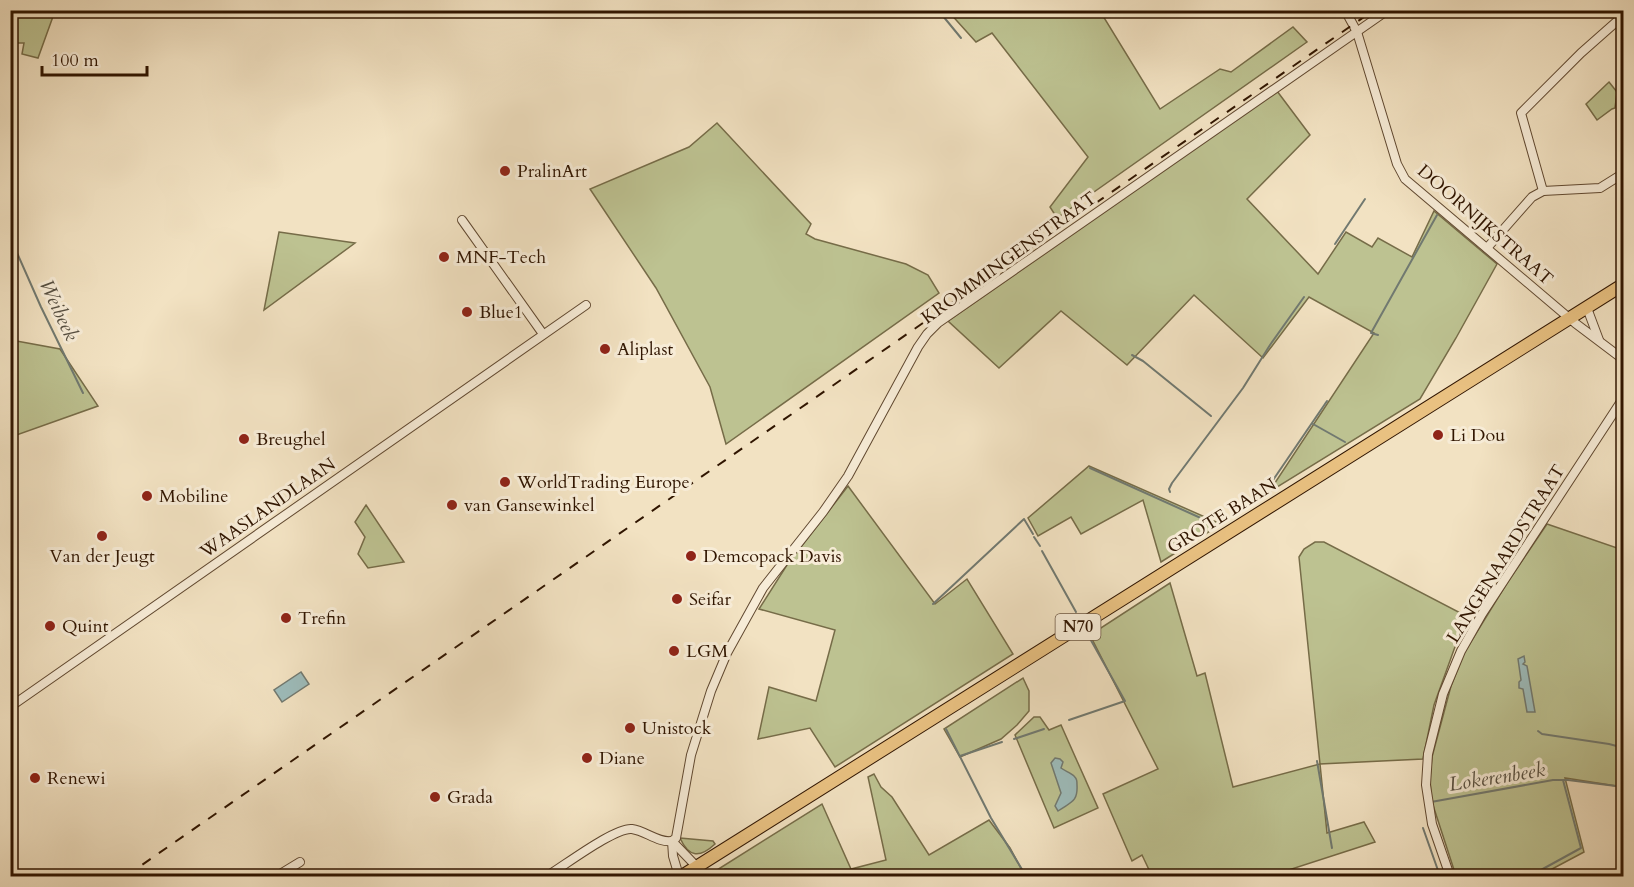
<svg xmlns="http://www.w3.org/2000/svg" width="1634" height="887" font-family="Cardo,serif">
  <style>
    .green { fill: #bdc291; stroke: #766c48; stroke-width: 1.5 }
    .water { fill: #9dbcbb; stroke: #717970; stroke-width: 1.5 }
    .lines { fill: none; stroke-linecap: round; stroke-linejoin: round }
    .stream { stroke: #717970; stroke-width: 2 }
    .minor-casing { stroke: #604830; stroke-width: 10 }
    .primary-casing { stroke: #301500; stroke-width: 14 }
    .minor { stroke: #f7ecd7; stroke-width: 8 }
    .primary { stroke: #e9c181; stroke-width: 12 }
    .rail { stroke: #301500; stroke-width: 2; stroke-dasharray: 10 10; stroke-linecap: butt }
    .poi-dot { fill: #8f2418; stroke: #f7ecd7; stroke-width: 2 }
    .labels { text-anchor: middle; dominant-baseline: central; stroke-width: 6; stroke-linejoin: round; paint-order: stroke }
    .shield { fill: #f7ecd7; stroke: #6c5640; stroke-width: 1.5 }
    .shield-label { font-size: 16px; font-weight: bold; fill: #301500 }
    .poi-label { font-size: 18px; fill: #301500; stroke: #f7ecd7; text-anchor: start }
    .street-label { font-size: 18px; fill: #301500; stroke: #f7ecd7 }
    .water-label { font-size: 20px; font-style: italic; fill: #564f41; stroke: #f7ecd7 }
  </style>
  <rect width="100%" height="100%" fill="#f2e2c2"/>
  <filter id="stains"><feTurbulence type="fractalNoise" baseFrequency=".00333" numOctaves="4"/><feColorMatrix values="0 0 0 0 .2 0 0 0 0 .09 0 0 0 0 .02 0 0 0 .5 -.17"/></filter>
  <radialGradient id="worn" r=".72"><stop offset=".6" stop-color="#630" stop-opacity="0"/><stop offset="1" stop-color="#630" stop-opacity=".3"/></radialGradient>
  <g class="green">
    <polygon points="10,11 55,11 38,58 22,54 24,43 11,43"/>
    <polygon points="948,11 1100,11 1160,109 1220,69 1231,72 1293,27 1307,42 1057,218 1050,207 1088,157 992,33 976,42"/>
    <polygon points="1609,82 1617,92 1615,108 1612,109 1597,120 1586,104"/>
    <polygon points="1277,91 1310,135 1247,199 1318,274 1346,232 1372,247 1378,238 1412,257 1434,211 1497,264 1456,338 1420,399 1269,492 1374,333 1309,297 1263,358 1194,295 1127,365 1061,311 999,368 948,321"/>
    <polygon points="717,123 811,224 806,234 815,239 906,264 928,275 939,293 726,444 710,387 656,288 590,189 689,147"/>
    <polygon points="279,232 355,243 264,310"/>
    <polygon points="11,340 60,349 98,406 11,437"/>
    <polygon points="1089,466 1221,524 1161,562 1143,500 1081,534 1071,517 1038,536 1028,518"/>
    <polygon points="848,486 935,604 967,579 1013,654 835,767 810,728 758,739 769,687 816,701 835,630 759,609 787,565"/>
    <polygon points="366,505 404,562 368,568 358,554 365,537 355,522"/>
    <polygon points="1547,524 1623,550 1623,787 1565,778 1584,852 1539,876 1456,876 1431,799 1430,777 1432,757 1451,686 1464,653 1507,583"/>
    <polygon points="1315,542 1324,542 1472,619 1456,644 1434,705 1423,759 1320,764 1327,833 1364,822 1375,842 1270,876 1152,876 1142,855 1132,861 1103,794 1158,769 1090,635 1170,583 1197,676 1205,673 1233,787 1320,764 1299,557 1304,549"/>
    <polygon points="1023,678 1029,691 1029,711 1017,725 1001,739 960,757 944,729"/>
    <polygon points="1034,717 1040,717 1049,730 1061,725 1098,808 1054,828 1015,735"/>
    <polygon points="874,774 881,787 892,797 929,855 989,820 1010,848 1025,876 711,876 709,875 822,804 851,869 886,860 868,777"/>
    <path d="M680,838L713,841L715,844C700,858 689,858 680,838Z"/>
  </g>
  <g class="water">
    <polygon points="1524,656 1525,662 1523,664 1527,666 1535,712 1527,712 1523,689 1519,688 1519,682 1521,680 1518,659"/>
    <polygon points="301,672 309,684 282,702 274,690"/>
    <path d="M1055,758L1060,759L1063,762L1061,768C1065,771 1071,773 1074,776C1077,779 1077,781 1077,785C1078,802 1071,802 1058,811L1055,806L1061,793L1051,763Z"/>
  </g>
  <g class="lines">
    <g class="stream">
      <polyline points="938,10 961,38"/>
      <polyline points="10,237 41,307 83,393"/>
      <polyline points="1335,244 1365,199"/>
      <polyline points="1378,335 1371,333 1437,215"/>
      <polyline points="1132,355 1143,361 1211,416"/>
      <polyline points="1313,424 1345,442"/>
      <polyline points="1090,468 1214,524"/>
      <polyline points="1271,483 1327,401"/>
      <polyline points="1170,492 1169,489 1172,483 1243,388 1270,345 1304,297"/>
      <polyline points="1034,537 1040,546"/>
      <polyline points="1042,551 1076,612"/>
      <polyline points="933,604 1024,519 1033,534"/>
      <polyline points="1069,720 1125,701 1088,635"/>
      <polyline points="946,729 991,818 1026,876"/>
      <polyline points="1538,731 1542,734 1609,744 1624,748"/>
      <polyline points="1014,739 1044,729"/>
      <polyline points="960,756 1002,742"/>
      <polyline points="1317,761 1332,848"/>
      <polyline points="1431,802 1553,780 1568,780 1624,787"/>
      <polyline points="1423,828 1440,876"/>
      <polyline points="725,869 791,872 809,876"/>
      <polyline points="1530,876 1581,848 1563,780"/>
    </g>
    <defs>
      <g id="minor">
        <polyline points="1345,10 1357,32 1397,164 1405,179 1575,323 1624,360"/>
        <polyline points="1543,191 1521,113 1581,53 1624,15"/>
        <polyline points="462,220 543,334"/>
        <polyline points="1487,248 1532,197 1543,191 1600,188 1624,173"/>
        <polyline points="1587,308 1599,340"/>
        <polyline points="10,707 586,305"/>
        <polyline points="672,841 676,838 691,755 711,691 727,653 763,588 823,512 848,476 918,347 927,334 938,323 1388,10"/>
        <polyline points="672,841 673,856 679,876"/>
        <polyline points="277,876 300,862"/>
        <path d="M547,876C564,866 615,827 632,829C646,831 658,843 672,841L697,867"/>
        <polyline points="1450,876 1432,824 1426,785 1428,754 1443,694 1461,651 1482,614 1624,397"/>
      </g>
      <polyline id="primary" points="682,876 1624,284"/>
    </defs>
    <use href="#minor" class="minor-casing"/>
    <use href="#primary" class="primary-casing"/>
    <use href="#minor" class="minor"/>
    <use href="#primary" class="primary"/>
    <polyline class="rail" points="126,876 1374,10"/>
  </g>
  <g class="poi-dot">
    <circle cx="505" cy="171" r="6"/>
    <circle cx="444" cy="257" r="6"/>
    <circle cx="467" cy="312" r="6"/>
    <circle cx="605" cy="349" r="6"/>
    <circle cx="1438" cy="435" r="6"/>
    <circle cx="244" cy="439" r="6"/>
    <circle cx="505" cy="482" r="6"/>
    <circle cx="147" cy="496" r="6"/>
    <circle cx="452" cy="505" r="6"/>
    <circle cx="102" cy="536" r="6"/>
    <circle cx="691" cy="556" r="6"/>
    <circle cx="677" cy="599" r="6"/>
    <circle cx="286" cy="618" r="6"/>
    <circle cx="50" cy="626" r="6"/>
    <circle cx="674" cy="651" r="6"/>
    <circle cx="630" cy="728" r="6"/>
    <circle cx="587" cy="758" r="6"/>
    <circle cx="35" cy="778" r="6"/>
    <circle cx="435" cy="797" r="6"/>
  </g>
  <g class="labels">
    <rect class="shield" x="1055.5" y="614" width="45" height="26" rx="4.5"/>
    <g class="shield-label">
      <text x="1078" y="627">N70</text>
    </g>
    <g class="poi-label">
      <text x="517" y="171">PralinArt</text>
      <text x="456" y="257">MNF-Tech</text>
      <text x="479" y="312">Blue1</text>
      <text x="617" y="349">Aliplast</text>
      <text x="1450" y="435">Li Dou</text>
      <text x="256" y="439">Breughel</text>
      <text x="517" y="482">WorldTrading Europe</text>
      <text x="159" y="496">Mobiline</text>
      <text x="464" y="505">van Gansewinkel</text>
      <text x="102" y="556" text-anchor="middle">Van der Jeugt</text>
      <text x="703" y="556">Demcopack Davis</text>
      <text x="689" y="599">Seifar</text>
      <text x="298" y="618">Trefin</text>
      <text x="62" y="626">Quint</text>
      <text x="686" y="651">LGM</text>
      <text x="642" y="728">Unistock</text>
      <text x="599" y="758">Diane</text>
      <text x="47" y="778">Renewi</text>
      <text x="447" y="797">Grada</text>
    </g>
    <g class="street-label">
      <text transform="translate(1485 225) rotate(41)">DOORNIJKSTRAAT</text>
      <text transform="translate(1009 258) rotate(-36)">KROMMINGENSTRAAT</text>
      <text transform="translate(268 508) rotate(-35)">WAASLANDLAAN</text>
      <text transform="translate(1222 516) rotate(-32)">GROTE BAAN</text>
      <text transform="translate(1506 554) rotate(-58)">LANGENAARDSTRAAT</text>
    </g>
    <g class="water-label">
      <text transform="translate(59 310) rotate(65)">Weibeek</text>
      <text transform="translate(1497 777) rotate(-9)">Lokerenbeek</text>
    </g>
  </g>
  <rect width="1634" height="887" fill="none" stroke="#f2e2c2" stroke-width="36"/>
  <rect x="12" y="12" width="1610" height="863" fill="none" stroke="#301500" stroke-width="3"/>
  <rect x="18" y="18" width="1598" height="851" fill="none" stroke="#301500" stroke-width="1.5"/>
  <path d="M42 66v9h105v-9" fill="none" stroke="#301500" stroke-width="3"/>
  <text x="51" y="66" font-size="18" fill="#301500" stroke="#f7ecd7" stroke-width="4.5" paint-order="stroke">100 m</text>
  <rect width="100%" height="100%" filter="url(#stains)"/>
  <rect width="100%" height="100%" fill="url(#worn)"/>
</svg>
